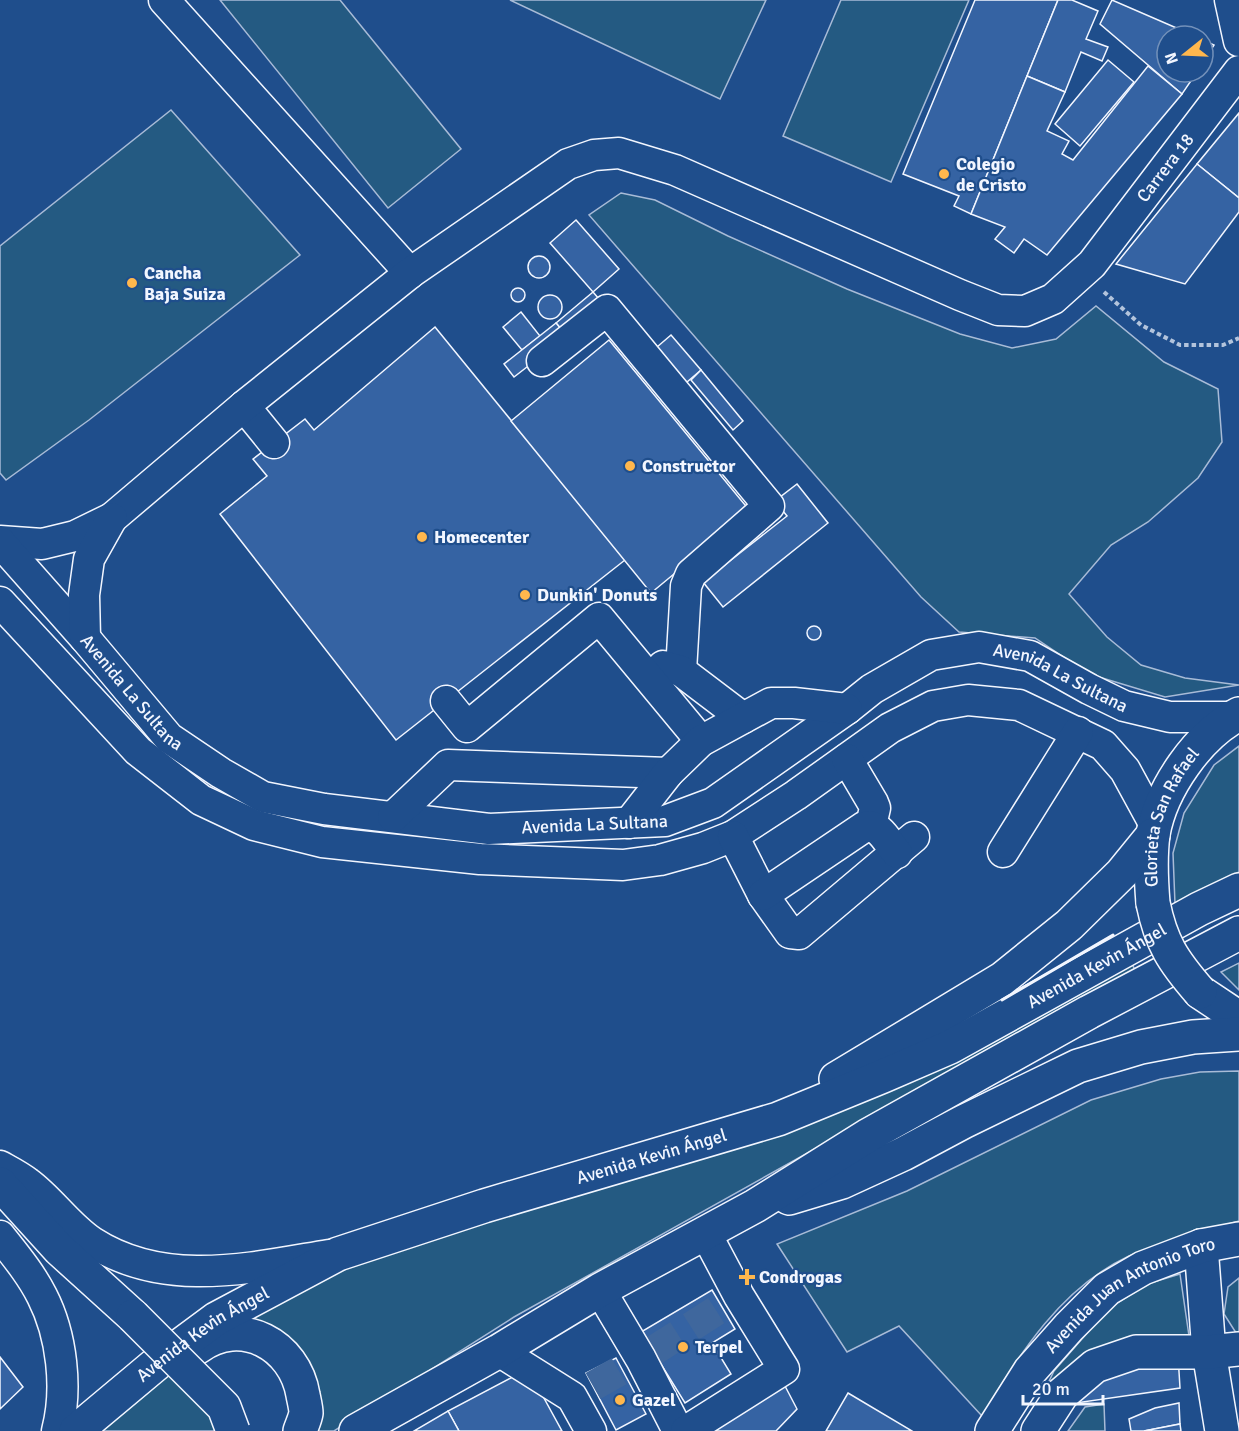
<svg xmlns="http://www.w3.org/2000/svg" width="1239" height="1431" font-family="Signika,sans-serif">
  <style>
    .green { fill: #245a82; stroke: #a8bbd7; stroke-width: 1.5 }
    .building { fill: #3563a3; stroke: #f2f6ff; stroke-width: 1.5 }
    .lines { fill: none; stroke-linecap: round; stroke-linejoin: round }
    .minor-tunnel { stroke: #3f679d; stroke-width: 30; stroke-dasharray: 30 15; stroke-linecap: butt }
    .minor-casing { stroke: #f2f6ff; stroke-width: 33 }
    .major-casing { stroke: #f2f6ff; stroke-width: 36 }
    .path { stroke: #b3c4dc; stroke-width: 4; stroke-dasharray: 4.5 3; stroke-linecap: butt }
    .minor { stroke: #1f4e8c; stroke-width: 30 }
    .major { stroke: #1f4e8c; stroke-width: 33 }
    .major-bridge-casing { stroke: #f2f6ff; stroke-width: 36; stroke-linecap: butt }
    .major-bridge { stroke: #1f4e8c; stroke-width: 33 }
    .wall { stroke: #f2f6ff; stroke-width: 3 }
    .poi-dot { fill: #ffb74d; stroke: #1f4e8c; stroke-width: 2 }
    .labels { text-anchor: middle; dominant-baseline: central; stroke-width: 4.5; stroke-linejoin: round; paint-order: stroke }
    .poi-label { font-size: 18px; font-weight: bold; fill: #f2f6ff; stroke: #1f4e8c; text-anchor: start }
    .street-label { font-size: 18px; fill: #f2f6ff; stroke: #1f4e8c }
  </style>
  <rect width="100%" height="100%" fill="#1f4e8c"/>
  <g class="green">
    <polygon points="220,0 340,0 461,149 388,208"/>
    <polygon points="510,0 766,0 720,99"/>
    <polygon points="841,0 969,0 891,182 783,136"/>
    <polygon points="171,110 300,255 89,420 6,480 0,473 0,246"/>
    <polygon points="621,193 655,200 728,236 847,289 960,334 1012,348 1056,339 1096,306 1164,362 1218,389 1222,442 1198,478 1148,522 1111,545 1069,594 1107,637 1141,665 1185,678 1239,685 1165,697 1089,674 1035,638 959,632 921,597 589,215"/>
    <polygon points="1239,746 1239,872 1175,904 1173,853 1184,813 1214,765"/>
    <path d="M1131,962L1135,970L514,1317L334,1431H310C311,1418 316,1386 313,1375C303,1340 270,1329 239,1318L310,1283L358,1264L518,1212Z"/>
    <polygon points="1239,963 1239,990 1221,972"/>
    <path d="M1239,1071V1221C1203,1231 1164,1241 1129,1256C1060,1288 1020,1354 982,1416L899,1326L847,1352L777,1244L907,1191L1091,1100L1161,1079L1200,1072Z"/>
    <polygon points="1180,1274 1189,1336 1037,1406 1054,1371 1108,1309 1147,1284"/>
    <polygon points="1239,1278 1239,1336 1238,1336 1224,1314 1228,1287"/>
    <polygon points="176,1371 224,1431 92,1431 140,1389"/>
    <polygon points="1104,1404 1105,1431 1068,1431 1085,1407"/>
  </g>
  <g class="building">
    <polygon points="975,0 1058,0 971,214 954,206 959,196 903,174"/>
    <polygon points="1058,0 1072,0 1098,11 1086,39 1108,47 1102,61 1081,52 1065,92 1027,76"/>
    <polygon points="1112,0 1195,36 1167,36 1167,72 1197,72 1182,94 1100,24"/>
    <polygon points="1203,40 1214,45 1203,62"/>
    <polygon points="1108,60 1134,82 1080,146 1055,124"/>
    <polygon points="1148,66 1182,94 1047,255 1024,239 1014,253 995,239 1005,227 971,214 1027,76 1065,92 1047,131 1069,141 1062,154 1073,160"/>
    <polygon points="1239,113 1239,198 1197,164"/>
    <polygon points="1197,164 1239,198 1239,212 1185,284 1116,264"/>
    <polygon points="576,220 619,269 593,292 550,243"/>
    <circle cx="539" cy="267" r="11"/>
    <circle cx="518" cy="295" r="7"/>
    <polygon points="593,292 599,299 562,330 556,323"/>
    <circle cx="550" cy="307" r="12"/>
    <polygon points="521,312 540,336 522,350 503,327"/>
    <polygon points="556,323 567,336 514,377 504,364"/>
    <polygon points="435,327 625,560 396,740 220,514 267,476 253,459 305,419 314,430"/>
    <polygon points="671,335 701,370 680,388 650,353"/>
    <polygon points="609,340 750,511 651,593 511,421"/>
    <polygon points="701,370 743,421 733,430 691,380"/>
    <polygon points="797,484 828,523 723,607 703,582 787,516 775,501"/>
    <circle cx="814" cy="633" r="7"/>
    <polygon points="712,1290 735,1329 712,1343 731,1374 685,1403 641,1332"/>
    <polygon points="1178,1355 1180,1388 1076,1403 1117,1368"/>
    <polygon points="0,1357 23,1387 0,1409"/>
    <polygon points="616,1358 646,1414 616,1430 586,1373"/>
    <polygon points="528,1369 562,1431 459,1431 448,1411"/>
    <polygon points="785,1386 797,1409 776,1431 713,1431"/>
    <polygon points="848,1393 912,1431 826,1431"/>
    <polygon points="1179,1403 1180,1424 1144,1431 1131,1431 1129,1419 1155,1408"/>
    <polygon points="448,1411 459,1431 414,1431"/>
    <polygon points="1180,1424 1181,1431 1144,1431"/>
  </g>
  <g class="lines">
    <g class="minor-tunnel">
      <polyline points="653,1351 722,1307"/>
      <polyline points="593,1386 623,1369"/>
    </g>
    <defs>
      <g id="minor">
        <polyline points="164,0 410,273"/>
        <polyline points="1230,0 1239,41"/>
        <polyline points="542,361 607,310 769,506 691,574 686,586 681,671"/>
        <polyline points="244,406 274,443"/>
        <path id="s1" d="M0,541L42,544L75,536L112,518L244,406L410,273L568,164L594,155L619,153L675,170L960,295L998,310L1025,311L1053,299L1092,264L1239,71"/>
        <path id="s2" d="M0,542L85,638L169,738L221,773L263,797L324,809L489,829L665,821L713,803L847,709L872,689L931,655L979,647L1030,656L1089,689L1124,706L1170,717H1234"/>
        <polyline points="0,602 138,751 201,800 254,825 322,842 480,859 623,865 660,860 703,848 733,836 796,795 890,728 933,706 968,700 1019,705 1103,745 1125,770 1155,825"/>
        <polyline points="85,638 84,595 89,559 112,518"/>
        <polyline points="663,666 681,671 743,718"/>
        <polyline points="446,701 467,727 599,618 701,741"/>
        <polyline points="847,759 873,803 875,808 871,825"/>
        <polyline points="393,817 448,765 668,773"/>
        <polyline points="629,823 668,773 701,741 771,703 794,703 847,709"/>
        <polyline points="733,836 763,895 790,933 799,934 914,837"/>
        <polyline points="1003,852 1078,732"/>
        <path d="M763,895L864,827C879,822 888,843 897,853"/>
        <path d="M0,1166C9,1171 19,1176 28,1183C51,1200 68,1226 92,1242C165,1289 250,1268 329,1255"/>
        <path d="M0,1236C15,1255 31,1274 42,1296C62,1335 68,1389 57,1431"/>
        <polyline points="600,1290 641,1359 678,1431"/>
        <polyline points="499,1351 572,1397 591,1431"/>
        <polyline points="686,1431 784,1369 739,1296 705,1232"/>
      </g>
      <g id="major">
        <path id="s3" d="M1153,903C1151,879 1150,857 1153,834C1161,789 1198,735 1239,714"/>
        <polyline points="1200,992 1239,1018"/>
        <polyline points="836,1079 1002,979 1069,925 1122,873 1153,835"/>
        <polyline points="0,1184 59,1249 133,1316"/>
        <polyline points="789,1198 842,1182 903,1154 963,1122 1078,1066 1141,1047 1193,1037 1239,1034"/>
        <polyline points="1201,1246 1209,1352 1222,1431"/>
        <path d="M198,1347C241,1315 295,1345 303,1395C304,1400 306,1408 306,1413C305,1419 302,1425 300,1431"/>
        <path id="s4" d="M76,1431L162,1359L216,1319L338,1254L484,1206L778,1119L883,1076L950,1047L1199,909L1239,890"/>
        <polyline points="356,1431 499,1351 600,1290 755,1206 867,1136 1089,1012 1239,933"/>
        <path id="s5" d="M992,1431L1030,1371L1069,1327L1107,1289L1143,1268L1201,1246L1239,1239"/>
        <polyline points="1038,1431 1062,1394 1095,1366 1136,1352 1209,1352 1239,1349"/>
      </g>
    </defs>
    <use href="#minor" class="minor-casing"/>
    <use href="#major" class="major-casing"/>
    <polyline class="path" points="1104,292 1141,325 1180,345 1223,345 1239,338"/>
    <use href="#minor" class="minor"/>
    <use href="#major" class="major"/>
    <defs>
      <g id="major-bridge">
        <path d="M1153,903C1161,943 1173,961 1200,992"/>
        <polyline points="133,1316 224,1407 233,1431"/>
      </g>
    </defs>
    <use href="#major-bridge" class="major-bridge-casing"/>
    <use href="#major-bridge" class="major-bridge"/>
    <polyline class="wall" points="1002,1000 1113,935"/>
  </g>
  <g class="poi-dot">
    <circle cx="944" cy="174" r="6"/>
    <circle cx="132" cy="283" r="6"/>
    <circle cx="630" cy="466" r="6"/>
    <circle cx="422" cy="537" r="6"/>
    <circle cx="525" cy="595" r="6"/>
    <path d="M744 1268h6v6h6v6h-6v6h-6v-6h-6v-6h6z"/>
    <circle cx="683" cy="1347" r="6"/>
    <circle cx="620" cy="1400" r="6"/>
  </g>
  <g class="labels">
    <g class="poi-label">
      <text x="956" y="164">Colegio<tspan x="956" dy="21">de Cristo</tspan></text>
      <text x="144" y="273">Cancha<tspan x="144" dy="21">Baja Suiza</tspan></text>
      <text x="642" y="466">Constructor</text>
      <text x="434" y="537">Homecenter</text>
      <text x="537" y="595">Dunkin' Donuts</text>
      <text x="759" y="1277">Condrogas</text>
      <text x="695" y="1347">Terpel</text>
      <text x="632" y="1400">Gazel</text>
    </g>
    <g class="street-label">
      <text stroke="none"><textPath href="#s1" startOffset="1389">Carrera 18</textPath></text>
      <text stroke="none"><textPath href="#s2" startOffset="1226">Avenida La Sultana</textPath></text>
      <text stroke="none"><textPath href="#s2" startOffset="200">Avenida La Sultana</textPath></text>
      <text stroke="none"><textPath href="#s3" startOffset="90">Glorieta San Rafael</textPath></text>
      <text stroke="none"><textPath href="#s2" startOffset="704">Avenida La Sultana</textPath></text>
      <text stroke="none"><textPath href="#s4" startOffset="1132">Avenida Kevin Ángel</textPath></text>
      <text stroke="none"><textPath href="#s4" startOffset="646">Avenida Kevin Ángel</textPath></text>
      <text stroke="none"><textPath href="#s5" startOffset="200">Avenida Juan Antonio Toro</textPath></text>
      <text stroke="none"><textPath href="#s4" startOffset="160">Avenida Kevin Ángel</textPath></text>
    </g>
  </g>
  <g transform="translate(1185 54) rotate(252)"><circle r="28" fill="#1f4e8c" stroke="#7391ba" stroke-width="1.5"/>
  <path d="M0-4.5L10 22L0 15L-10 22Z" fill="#ffb74d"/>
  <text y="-9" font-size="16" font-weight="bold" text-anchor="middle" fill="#f2f6ff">N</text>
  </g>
  <path d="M1023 1395v9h80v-9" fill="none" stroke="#f2f6ff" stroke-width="3"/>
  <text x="1032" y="1395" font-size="18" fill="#f2f6ff" stroke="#1f4e8c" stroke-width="4.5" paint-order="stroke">20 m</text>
</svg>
